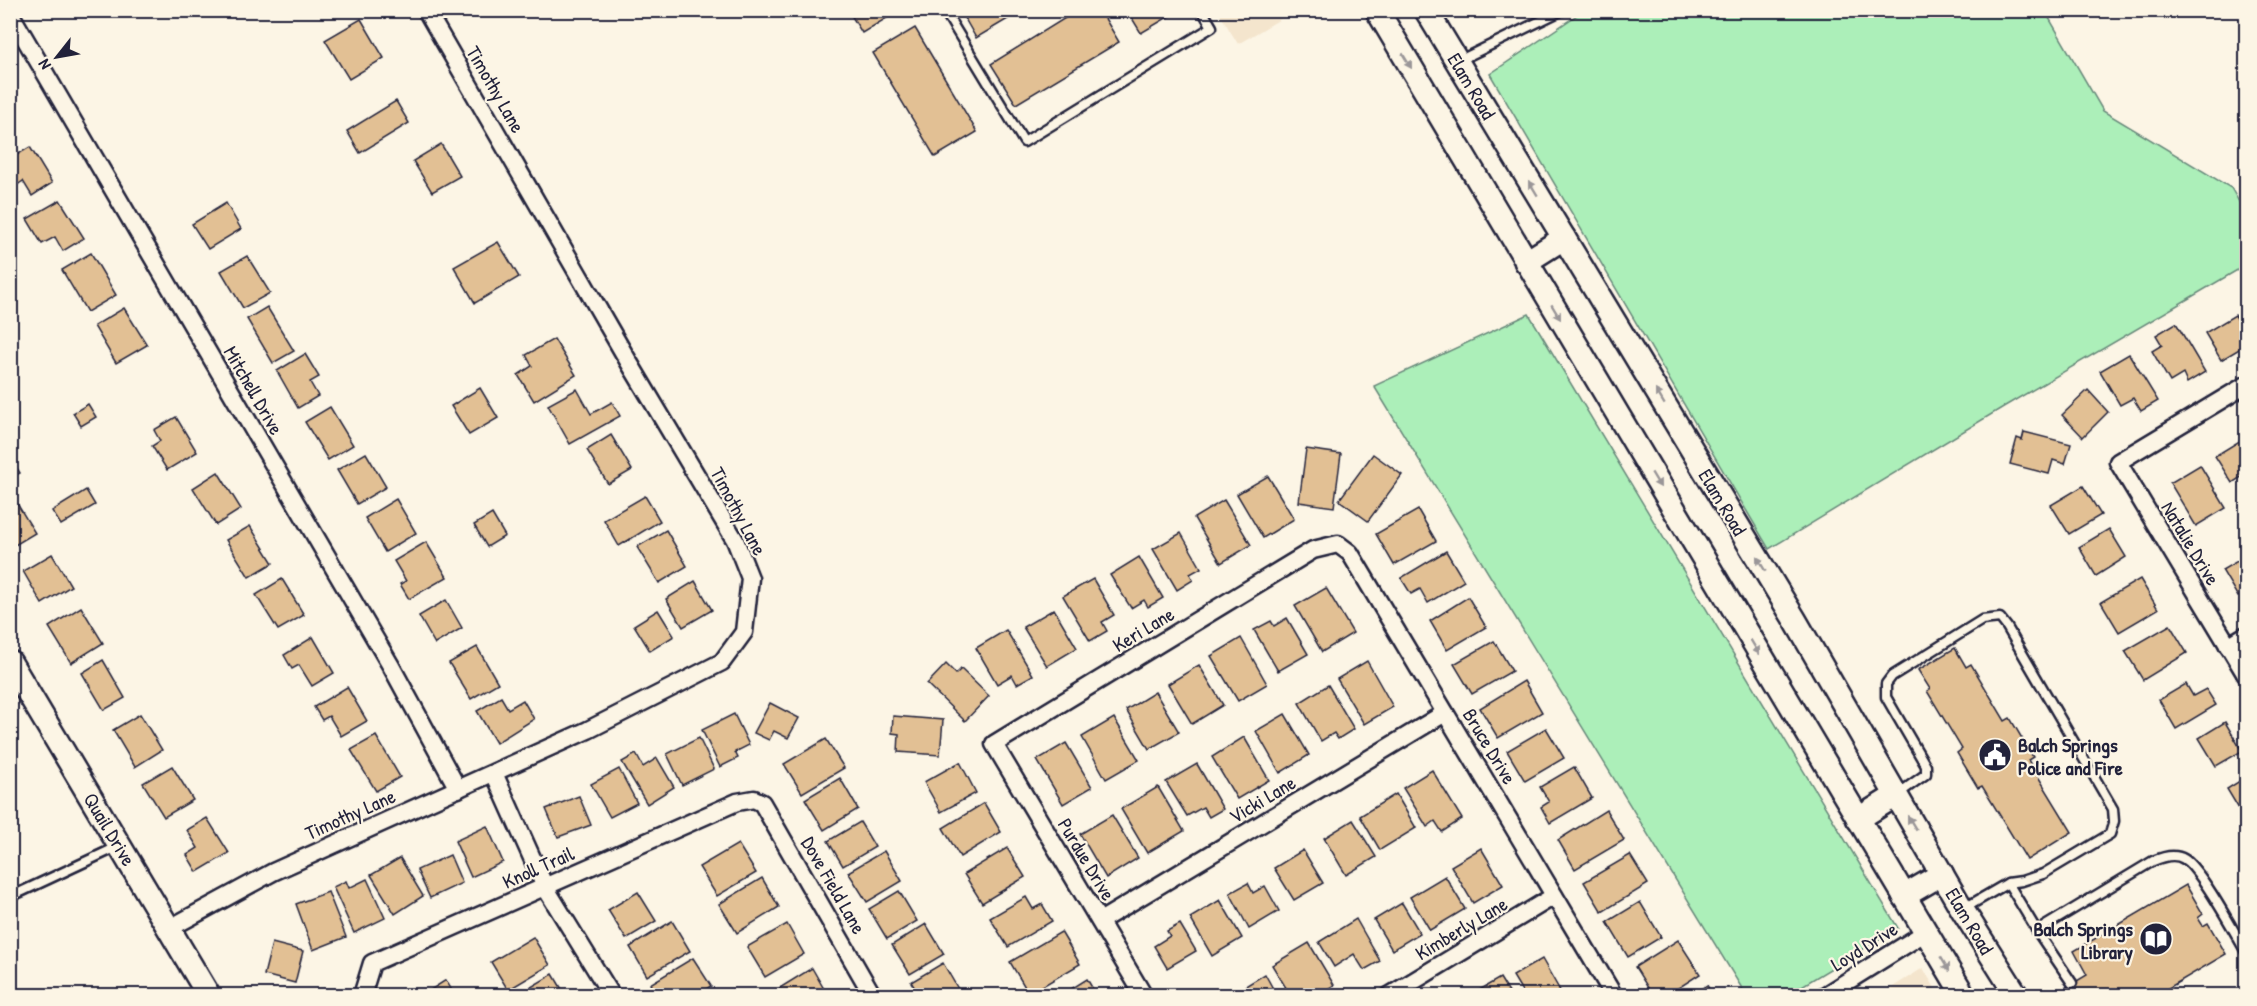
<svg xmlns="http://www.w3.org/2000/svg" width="2257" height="1006" font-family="'Patrick Hand',sans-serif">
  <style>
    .built { fill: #f4e5cd }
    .green { fill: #acefb9; stroke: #67887a; stroke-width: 1.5 }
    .building { fill: #e2c094; stroke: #22223b; stroke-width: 1.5 }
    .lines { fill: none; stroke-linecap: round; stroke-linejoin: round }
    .lane-casing { stroke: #22223b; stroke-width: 13 }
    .street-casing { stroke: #22223b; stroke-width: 21 }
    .secondary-casing { stroke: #22223b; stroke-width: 27 }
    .lane { stroke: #fcf5e5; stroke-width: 8 }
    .street { stroke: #fcf5e5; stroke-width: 16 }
    .secondary { stroke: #fcf5e5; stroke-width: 22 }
    .oneway { fill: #9a9698 }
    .labels { text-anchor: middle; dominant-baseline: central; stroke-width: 4.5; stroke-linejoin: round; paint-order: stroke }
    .street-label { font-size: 20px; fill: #22223b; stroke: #fcf5e5 }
    .poi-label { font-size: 20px; font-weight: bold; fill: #22223b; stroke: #fcf5e5; text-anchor: start }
  </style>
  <rect width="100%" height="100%" fill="#fcf5e5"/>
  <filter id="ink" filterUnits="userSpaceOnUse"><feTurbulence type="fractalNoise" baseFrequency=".0167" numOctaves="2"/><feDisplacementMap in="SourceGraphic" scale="12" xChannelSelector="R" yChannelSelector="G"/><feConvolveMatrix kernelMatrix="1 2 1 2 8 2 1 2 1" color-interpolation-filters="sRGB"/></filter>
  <g filter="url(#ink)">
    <g class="built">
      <polygon points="1218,11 1294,11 1238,44"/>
      <polygon points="1923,968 1939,995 1880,995"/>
    </g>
    <g class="green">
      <polygon points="1583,11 2045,11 2103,111 2231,188 2246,214 2246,265 2005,406 1769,549 1490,74"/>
      <polygon points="1529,314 1898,928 1787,995 1746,995 1374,386"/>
    </g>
    <g class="building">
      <polygon points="848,10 900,10 862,33"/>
      <polygon points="960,10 1023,10 976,38"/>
      <polygon points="1078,10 1100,10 1119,42 1016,104 991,64"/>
      <polygon points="1127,10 1180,10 1141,33"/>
      <polygon points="361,19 384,58 349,79 325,40"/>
      <polygon points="915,28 977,132 935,157 873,53"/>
      <polygon points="396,101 409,123 360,153 347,131"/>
      <polygon points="10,116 19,129 10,134"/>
      <polygon points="441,144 460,176 432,192 413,161"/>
      <polygon points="30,147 52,183 32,196 23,181 13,188 10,184 10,159"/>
      <polygon points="60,200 84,238 63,251 55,237 42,244 27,219"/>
      <polygon points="226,203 241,229 208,249 192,224"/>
      <polygon points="498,242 519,277 475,303 454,267"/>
      <polygon points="91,253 116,295 87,312 62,270"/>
      <polygon points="247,256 270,293 243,308 221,271"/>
      <polygon points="2246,292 2246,306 2240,296"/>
      <polygon points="267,307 294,351 273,363 247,319"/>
      <polygon points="124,308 147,345 116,363 94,326"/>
      <polygon points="2235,315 2246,334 2246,345 2221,360 2205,333"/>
      <polygon points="2176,323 2205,372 2187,383 2183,374 2170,382 2152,351 2162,345 2156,335"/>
      <polygon points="554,339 576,375 534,401 518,375 532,366 526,355"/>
      <polygon points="305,354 319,377 310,382 318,396 298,408 277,371"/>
      <polygon points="2129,354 2158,401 2141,411 2133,398 2120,405 2100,371"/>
      <polygon points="480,388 498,418 469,435 451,406"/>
      <polygon points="577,389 591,414 612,402 620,416 570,444 548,405"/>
      <polygon points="2088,390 2108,412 2083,437 2062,415"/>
      <polygon points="88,404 96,417 81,426 73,413"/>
      <polygon points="330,407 353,445 328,460 305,422"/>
      <polygon points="176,417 197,452 167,470 152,446 160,441 154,430"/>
      <polygon points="2024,432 2071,444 2065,464 2053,460 2049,474 2010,464 2017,438 2022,440"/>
      <polygon points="611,435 632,470 608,484 587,450"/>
      <polygon points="2246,437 2246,474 2232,483 2215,456"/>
      <polygon points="1306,449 1341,454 1334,507 1299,502"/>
      <polygon points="366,453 386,487 357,504 337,470"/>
      <polygon points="1373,454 1402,475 1368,521 1339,500"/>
      <polygon points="10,457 20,473 10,478"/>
      <polygon points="2200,465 2226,508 2196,526 2170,483"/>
      <polygon points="218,472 241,509 216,525 193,488"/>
      <polygon points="1268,476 1294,519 1263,538 1237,494"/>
      <polygon points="2083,486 2101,515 2069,534 2051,505"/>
      <polygon points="86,490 95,505 61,525 52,511"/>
      <polygon points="645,496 660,521 619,546 604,520"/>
      <polygon points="13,497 35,533 10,548 10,499"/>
      <polygon points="396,499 416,533 385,552 365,518"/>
      <polygon points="1224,500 1251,545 1221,563 1194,518"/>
      <polygon points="1418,510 1436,541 1394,565 1376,534"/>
      <polygon points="492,514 505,536 487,547 474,525"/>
      <polygon points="250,526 273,563 249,577 226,540"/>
      <polygon points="2109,529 2126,557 2096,576 2079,547"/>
      <polygon points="666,530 687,566 659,583 637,547"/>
      <polygon points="1181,533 1201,568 1190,574 1193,580 1177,590 1153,549"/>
      <polygon points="426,542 447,577 409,599 400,584 406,581 394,561"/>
      <polygon points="1446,551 1464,581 1428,603 1420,589 1411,594 1401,578"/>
      <polygon points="52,554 71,586 42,604 23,571"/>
      <polygon points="2246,556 2246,592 2238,597 2222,570"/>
      <polygon points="1139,557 1163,598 1148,607 1144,600 1131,608 1110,575"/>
      <polygon points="282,579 304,615 278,630 256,595"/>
      <polygon points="1093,579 1114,615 1102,622 1107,631 1090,641 1063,596"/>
      <polygon points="2140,579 2158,609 2119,632 2101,602"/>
      <polygon points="695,581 712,610 683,627 666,599"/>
      <polygon points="1326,588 1353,633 1322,652 1295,606"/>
      <polygon points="1468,597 1486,627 1447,650 1430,621"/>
      <polygon points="446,600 462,628 435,644 419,616"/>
      <polygon points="81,607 103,643 71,663 49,627"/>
      <polygon points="1054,609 1077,648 1047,666 1023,627"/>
      <polygon points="658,610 674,636 650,651 634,625"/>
      <polygon points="1287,618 1308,654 1278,671 1254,630 1271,621 1274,626"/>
      <polygon points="2170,625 2187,653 2143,680 2125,651"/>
      <polygon points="1006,630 1033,675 1017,684 1012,675 997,684 976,648"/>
      <polygon points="313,637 334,673 312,686 299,665 292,669 284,655"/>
      <polygon points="1241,638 1267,684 1238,701 1211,656"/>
      <polygon points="1494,641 1512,671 1472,694 1454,664"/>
      <polygon points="477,647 498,683 471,699 449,663"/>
      <polygon points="1955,648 1966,667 1971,664 2005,721 2010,718 2033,757 2028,760 2072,832 2027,860 1982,786 1978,788 1957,753 1962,749 1927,691 1930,689 1918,670"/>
      <polygon points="103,660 125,698 104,710 82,673"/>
      <polygon points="1367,661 1393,707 1364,724 1337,679"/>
      <polygon points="946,664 956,674 961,669 989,696 965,721 927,684"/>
      <polygon points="1199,665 1223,705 1192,724 1168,684"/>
      <polygon points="1524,681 1542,712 1498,738 1480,708"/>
      <polygon points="2186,684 2193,696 2206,689 2216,705 2176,729 2159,700"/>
      <polygon points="1328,685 1354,729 1338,739 1334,733 1321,741 1299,703"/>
      <polygon points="347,687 367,721 341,736 329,716 322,720 314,707"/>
      <polygon points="1155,692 1179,732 1149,749 1126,710"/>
      <polygon points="501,697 508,709 523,700 534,719 496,743 477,711"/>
      <polygon points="770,703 799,718 788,738 774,731 769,740 754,733"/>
      <polygon points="140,714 162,750 135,767 113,730"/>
      <polygon points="734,714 749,745 735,752 738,758 720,767 702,730"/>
      <polygon points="1285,714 1309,755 1280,773 1256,731"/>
      <polygon points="893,716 943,720 940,755 898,752 899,734 892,733"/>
      <polygon points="1114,718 1139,760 1106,779 1082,737"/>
      <polygon points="2225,722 2242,751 2216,766 2199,738"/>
      <polygon points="1546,728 1564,758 1525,781 1507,751"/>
      <polygon points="376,736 400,777 376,791 351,750"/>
      <polygon points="1244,737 1269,780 1237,799 1212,757"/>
      <polygon points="699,738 714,769 682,785 667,754"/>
      <polygon points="826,739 844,768 802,793 784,764"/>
      <polygon points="1066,743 1092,787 1063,804 1037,760"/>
      <polygon points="636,754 643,767 657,758 674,787 647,804 622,762"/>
      <polygon points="960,762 976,793 941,812 924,782"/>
      <polygon points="1197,764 1223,809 1209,817 1203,807 1187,816 1166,782"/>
      <polygon points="172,766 193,800 164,817 143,783"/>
      <polygon points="1574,767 1592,798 1550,823 1541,807 1549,802 1540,787"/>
      <polygon points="619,769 637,803 610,817 591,784"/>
      <polygon points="1432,770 1462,819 1442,832 1435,821 1427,827 1403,788"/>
      <polygon points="2246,777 2246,818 2245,819 2227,789"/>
      <polygon points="840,778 858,809 824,830 805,799"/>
      <polygon points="1158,787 1184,831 1147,853 1121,809"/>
      <polygon points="1396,794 1416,828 1380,850 1360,816"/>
      <polygon points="579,796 591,825 558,837 546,809"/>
      <polygon points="984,803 1001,832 960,857 943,828"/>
      <polygon points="1606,810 1624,840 1575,869 1558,840"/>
      <polygon points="1112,815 1138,858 1106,878 1080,834"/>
      <polygon points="207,818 229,853 197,872 187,855 198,848 187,830"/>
      <polygon points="1353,820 1376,857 1346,875 1324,838"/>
      <polygon points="860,822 875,847 843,866 828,841"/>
      <polygon points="487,826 503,862 471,877 455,841"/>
      <polygon points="738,844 756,873 717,896 699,867"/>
      <polygon points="1007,848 1025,877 982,903 964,874"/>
      <polygon points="1481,848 1503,885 1473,903 1451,866"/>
      <polygon points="1303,850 1323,883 1294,900 1274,868"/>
      <polygon points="884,851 902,881 867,902 848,872"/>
      <polygon points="450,855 462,883 430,898 417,870"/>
      <polygon points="1630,855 1648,884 1602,912 1584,882"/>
      <polygon points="400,858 423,896 395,914 371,875"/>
      <polygon points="1445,876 1465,909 1430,930 1410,897"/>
      <polygon points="762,878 779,907 737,933 719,904"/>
      <polygon points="367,879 385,918 354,933 333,887 346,881 349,888"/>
      <polygon points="1248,883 1253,893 1265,886 1279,911 1249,929 1230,893"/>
      <polygon points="2186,885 2203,914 2198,918 2203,926 2208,923 2226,954 2155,996 2063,996 2060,991 2087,975 2074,951"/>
      <polygon points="899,891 917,921 887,939 869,909"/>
      <polygon points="328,892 346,937 313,950 296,904"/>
      <polygon points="638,892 656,921 626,939 608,910"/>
      <polygon points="1026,897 1033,909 1042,904 1052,921 1008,947 990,918"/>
      <polygon points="1220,900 1242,938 1212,956 1190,918"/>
      <polygon points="1640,902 1661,937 1628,957 1607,922"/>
      <polygon points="1402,903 1420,933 1392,950 1374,920"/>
      <polygon points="1356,919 1380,961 1364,970 1354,954 1334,967 1319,942"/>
      <polygon points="672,921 690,951 647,976 630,947"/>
      <polygon points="787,924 804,954 765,977 747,947"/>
      <polygon points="926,924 944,954 910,974 892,945"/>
      <polygon points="1180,924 1196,951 1167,968 1154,946 1170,936 1167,931"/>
      <polygon points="1061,932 1080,964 1029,994 1010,962"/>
      <polygon points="533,937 550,965 508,990 491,962"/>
      <polygon points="1678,940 1700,974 1666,996 1653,996 1635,967"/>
      <polygon points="272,943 303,951 295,983 264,975"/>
      <polygon points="1309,943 1334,985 1317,996 1291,996 1272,965"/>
      <polygon points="693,958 711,986 695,996 657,996 650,984"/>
      <polygon points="1542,959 1563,996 1525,996 1513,976"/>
      <polygon points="943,963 958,989 948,996 920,996 911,982"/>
      <polygon points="812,968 828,996 782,996 778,989"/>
      <polygon points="553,974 566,996 516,996"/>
      <polygon points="1265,974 1277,996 1235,996 1234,993"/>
      <polygon points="1500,978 1511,996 1472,996 1471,995"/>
      <polygon points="1087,979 1097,996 1060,996"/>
      <polygon points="446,980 455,996 421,996"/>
      <polygon points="1707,985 1713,996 1690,996"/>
    </g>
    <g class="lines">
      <defs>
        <g id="lane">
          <polyline points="944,10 1024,142 1212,27 1202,10"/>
          <polyline points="1458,61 1563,10"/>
          <polyline points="1898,794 1926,774 1926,766 1886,697 1886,684 1892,676 1982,620 2000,618 2007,627 2113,809 2114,821 2110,834 2043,874 2022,881 2008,883 1963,909"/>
          <path d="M2008,883L2037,931L2153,861C2162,857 2175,853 2184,859C2200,868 2235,933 2246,952"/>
          <polyline points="10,897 117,847"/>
          <polyline points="2037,931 2072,983"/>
        </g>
        <g id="street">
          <polyline points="10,13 391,666 458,789"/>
          <polyline points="2246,385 2118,462 2246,675"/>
          <polyline points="2228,646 2246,635"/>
          <polyline points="494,773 545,887 612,996"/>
          <polyline points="1100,921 1445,713"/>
          <polyline points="170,928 273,872 588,730 722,662 744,632 750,578 735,540 630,364 426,10"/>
          <polyline points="367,996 364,989 372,963 737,802 754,799 762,803 873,996"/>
          <polyline points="1144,996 994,744 1313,550 1338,544 1350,553 1614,996"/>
          <polyline points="1389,996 1554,896"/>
          <polyline points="1824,996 1926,932"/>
        </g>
        <g id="secondary">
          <polyline points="1377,10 1964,996"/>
          <polyline points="1426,10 1795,620 1962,909 2017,996"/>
          <polyline points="1526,262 1564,238"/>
          <polyline points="10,662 209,996"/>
          <polyline points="1858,819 1895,796"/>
          <polyline points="1904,896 1942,874"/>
        </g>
      </defs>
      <use href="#lane" class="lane-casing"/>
      <use href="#street" class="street-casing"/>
      <use href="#secondary" class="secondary-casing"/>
      <use href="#lane" class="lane"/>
      <use href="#street" class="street"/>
      <use href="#secondary" class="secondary"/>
    </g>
    <defs><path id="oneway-solid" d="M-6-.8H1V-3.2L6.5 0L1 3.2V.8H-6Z" transform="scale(1.5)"/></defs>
    <g class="oneway">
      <use href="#oneway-solid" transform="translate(1407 61) rotate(59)"/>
      <use href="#oneway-solid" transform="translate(1533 188) rotate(-121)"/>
      <use href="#oneway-solid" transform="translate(1556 312) rotate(59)"/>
      <use href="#oneway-solid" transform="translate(1660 397) rotate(-121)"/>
      <use href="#oneway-solid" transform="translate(1656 480) rotate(59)"/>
      <use href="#oneway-solid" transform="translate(1761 564) rotate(-121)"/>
      <use href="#oneway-solid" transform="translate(1755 647) rotate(59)"/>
      <use href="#oneway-solid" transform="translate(1912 823) rotate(-121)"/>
      <use href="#oneway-solid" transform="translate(1945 964) rotate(59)"/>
    </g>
  </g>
  <defs>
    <symbol id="civic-disc" viewBox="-11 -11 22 22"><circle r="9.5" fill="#22223b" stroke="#fcf5e5"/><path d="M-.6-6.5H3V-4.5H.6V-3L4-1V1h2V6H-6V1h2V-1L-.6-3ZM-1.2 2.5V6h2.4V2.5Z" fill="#fff"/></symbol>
    <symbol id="library-disc" viewBox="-11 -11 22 22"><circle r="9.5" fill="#22223b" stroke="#fcf5e5"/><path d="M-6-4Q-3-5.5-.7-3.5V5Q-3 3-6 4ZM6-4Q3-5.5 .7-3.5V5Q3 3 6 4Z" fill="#fff"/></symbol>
  </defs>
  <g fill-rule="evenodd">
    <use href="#civic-disc" x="1976" y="736" width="38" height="38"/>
    <use href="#library-disc" x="2137" y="920" width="38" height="38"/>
  </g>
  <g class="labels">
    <g class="street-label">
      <text transform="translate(1472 86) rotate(59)">Elam Road</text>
      <text transform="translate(496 89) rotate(60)">Timothy Lane</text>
      <text transform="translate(254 390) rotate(60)">Mitchell Drive</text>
      <text transform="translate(1723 502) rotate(59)">Elam Road</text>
      <text transform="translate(739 511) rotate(62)">Timothy Lane</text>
      <text transform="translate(2191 543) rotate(59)">Natalie Drive</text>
      <text transform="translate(1143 629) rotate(-31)">Keri Lane</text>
      <text transform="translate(1490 746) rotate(59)">Bruce Drive</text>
      <text transform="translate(1262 799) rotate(-31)">Vicki Lane</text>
      <text transform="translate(350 814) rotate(-24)">Timothy Lane</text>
      <text transform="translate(110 829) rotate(59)">Quail Drive</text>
      <text transform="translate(1087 859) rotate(59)">Purdue Drive</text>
      <text transform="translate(538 867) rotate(-24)">Knoll Trail</text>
      <text transform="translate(834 885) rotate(60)">Dove Field Lane</text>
      <text transform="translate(1970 921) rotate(59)">Elam Road</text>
      <text transform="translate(1461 928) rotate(-31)">Kimberly Lane</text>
      <text transform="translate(1864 946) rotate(-32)">Loyd Drive</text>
    </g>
    <g class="poi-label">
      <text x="2018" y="744">Balch Springs<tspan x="2018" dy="23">Police and Fire</tspan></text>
      <text x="2133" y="928" text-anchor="end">Balch Springs<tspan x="2133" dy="23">Library</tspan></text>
    </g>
  </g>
  <rect width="2257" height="1006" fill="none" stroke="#fcf5e5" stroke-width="36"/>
  <rect x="18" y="18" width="2221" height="970" fill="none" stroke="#22223b" stroke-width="2" filter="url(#ink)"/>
  <g transform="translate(57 57) rotate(239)" stroke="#fcf5e5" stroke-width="4.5" paint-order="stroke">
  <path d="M0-4.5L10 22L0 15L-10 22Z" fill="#22223b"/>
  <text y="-9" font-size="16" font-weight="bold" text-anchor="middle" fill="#22223b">N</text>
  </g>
</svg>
